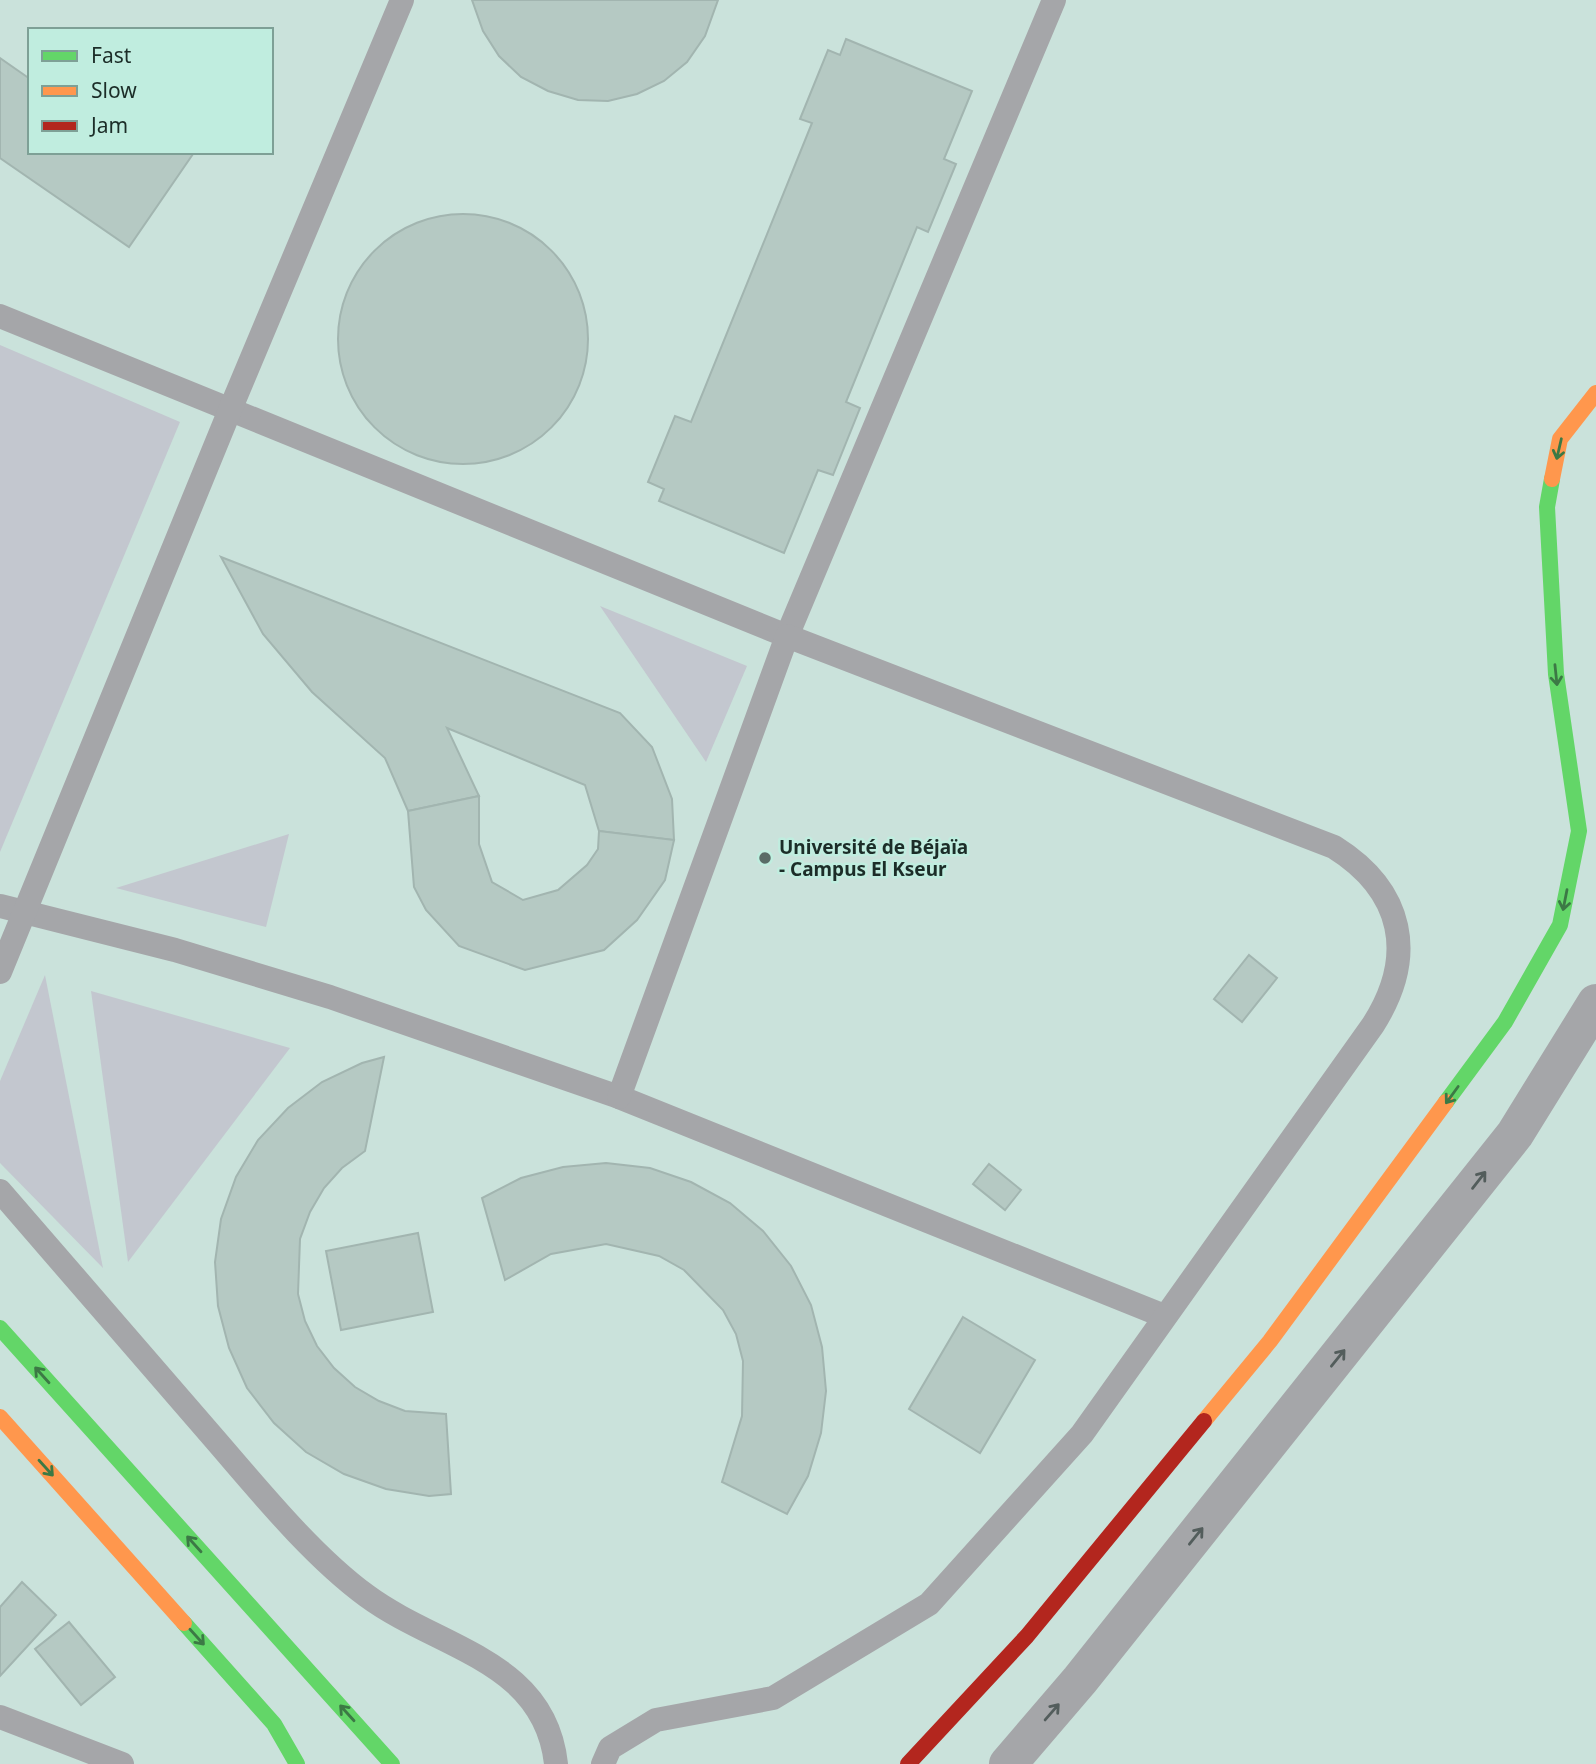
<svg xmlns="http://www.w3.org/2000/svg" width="1596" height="1764" font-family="'Noto Sans',sans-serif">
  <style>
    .green { fill: #c3c7cf }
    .building { fill: #b5c9c3; stroke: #a2b5b0; stroke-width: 2 }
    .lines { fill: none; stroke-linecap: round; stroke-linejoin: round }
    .lane { stroke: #a5a6a9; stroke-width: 24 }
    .street { stroke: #a5a6a9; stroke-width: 38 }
    .fast { stroke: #63d668; stroke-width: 16 }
    .slow { stroke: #ff974d; stroke-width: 16 }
    .jam { stroke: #b3261e; stroke-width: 16 }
    .oneway { stroke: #3c7945 }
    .oneway2 { stroke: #535d5c }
    .poi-dot { fill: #596c67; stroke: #c0eddf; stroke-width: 2.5 }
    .labels { text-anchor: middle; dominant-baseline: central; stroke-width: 5; stroke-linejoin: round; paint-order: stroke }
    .poi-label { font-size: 19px; font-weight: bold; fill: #1c2d28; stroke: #c0eddf; text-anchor: start }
  </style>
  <rect width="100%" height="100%" fill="#cae2db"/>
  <g class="green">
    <polygon points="0,345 180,422 0,852"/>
    <polygon points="600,606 747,666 706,762"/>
    <polygon points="289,834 266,927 116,888"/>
    <polygon points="45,975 103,1268 0,1163 0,1081"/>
    <polygon points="91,991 290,1048 128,1262"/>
  </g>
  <g class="building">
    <polygon points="472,0 718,0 705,36 687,62 664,81 637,94 608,101 578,100 548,91 521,77 499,56 483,31"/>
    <polygon points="846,39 972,91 944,159 956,164 928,232 917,227 846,402 860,408 833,475 818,470 784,553 659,501 664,489 648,482 675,416 691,422 812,123 800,119 828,50 840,55"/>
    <polygon points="0,58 30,79 30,152 193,154 129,247 0,158"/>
    <circle cx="463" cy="339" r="125"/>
    <polygon points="221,557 620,713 652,747 672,799 674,840 599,831 585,785 447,728 479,796 408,811 385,758 312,692 263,634"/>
    <polygon points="479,796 479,844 492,882 523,900 558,890 587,865 598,849 599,831 674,840 665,880 637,920 604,950 525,970 459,946 426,910 414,887 408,811"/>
    <polygon points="1249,955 1277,978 1242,1022 1214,999"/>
    <polygon points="384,1057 365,1151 342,1168 324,1188 310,1212 300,1239 298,1294 305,1321 317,1346 334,1368 355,1387 379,1401 405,1411 446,1414 451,1494 429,1496 386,1489 344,1474 306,1452 274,1423 247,1388 229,1348 218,1306 215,1262 221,1219 236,1177 258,1140 288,1108 322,1082 362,1063"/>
    <polygon points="606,1163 650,1168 691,1182 730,1203 763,1231 791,1266 811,1305 822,1347 826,1391 821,1433 808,1476 787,1514 722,1482 742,1416 743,1361 736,1334 723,1310 684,1270 659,1256 606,1244 551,1254 505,1280 482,1198 521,1178 563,1167"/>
    <polygon points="989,1164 1021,1190 1005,1210 973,1184"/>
    <polygon points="418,1233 433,1312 341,1330 326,1251"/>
    <polygon points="963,1317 1035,1360 980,1453 909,1409"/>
    <polygon points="22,1582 56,1615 0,1676 0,1607"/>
    <polygon points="69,1622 115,1677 81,1705 35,1649"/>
  </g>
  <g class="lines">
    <g class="lane">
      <polyline points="0,316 787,636 1054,0"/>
      <polyline points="0,906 175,950 330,997 619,1097 1164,1316"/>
      <polyline points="0,972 230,410 402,0"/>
      <path d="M0,1191C71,1273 141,1354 212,1436C258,1489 311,1555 367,1596C439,1649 545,1660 556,1764"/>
      <polyline points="0,1717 122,1764"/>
      <path d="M603,1764L610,1748L656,1720L773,1698L929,1604L1082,1434L1373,1025C1417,956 1404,891 1334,847L787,636L619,1097"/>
    </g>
    <polyline class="street" points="1008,1764 1080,1680 1515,1134 1596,1003"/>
    <g class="fast">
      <polyline points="1446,1102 1505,1022 1560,925 1579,831 1556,674 1547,507 1552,479"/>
      <polyline points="0,1328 392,1764"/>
      <polyline points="184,1623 274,1724 297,1764"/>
    </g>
    <g class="slow">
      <polyline points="1552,479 1560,439 1596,393"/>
      <polyline points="0,1417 184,1623"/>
      <polyline points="1204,1421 1270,1341 1446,1102"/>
    </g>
    <polyline class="jam" points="908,1764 1027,1636 1204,1421"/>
  </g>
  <defs><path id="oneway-shaft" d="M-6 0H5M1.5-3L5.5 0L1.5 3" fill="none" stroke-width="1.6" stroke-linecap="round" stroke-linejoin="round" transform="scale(1.75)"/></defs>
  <g class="oneway">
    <use href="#oneway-shaft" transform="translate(1559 449) rotate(103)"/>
    <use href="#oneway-shaft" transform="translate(1556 675) rotate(84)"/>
    <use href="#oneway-shaft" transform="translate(1565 900) rotate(101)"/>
    <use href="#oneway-shaft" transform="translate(1452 1095) rotate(126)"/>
    <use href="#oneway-shaft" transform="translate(42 1375) rotate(-132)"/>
    <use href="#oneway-shaft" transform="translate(46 1468) rotate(48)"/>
    <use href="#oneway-shaft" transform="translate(194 1544) rotate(-132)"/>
    <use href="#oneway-shaft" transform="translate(197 1637) rotate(48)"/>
    <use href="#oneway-shaft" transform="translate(347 1713) rotate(-132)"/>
  </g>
  <g class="oneway2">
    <use href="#oneway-shaft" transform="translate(1479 1180) rotate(-52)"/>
    <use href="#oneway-shaft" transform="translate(1338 1358) rotate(-51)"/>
    <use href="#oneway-shaft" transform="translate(1196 1536) rotate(-51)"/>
    <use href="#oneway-shaft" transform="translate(1052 1712) rotate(-49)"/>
  </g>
  <circle class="poi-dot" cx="765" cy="858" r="7"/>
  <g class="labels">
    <g class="poi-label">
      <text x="779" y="847">Université de Béjaïa<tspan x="779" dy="22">- Campus El Kseur</tspan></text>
    </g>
  </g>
  <rect x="28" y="28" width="245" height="126" fill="#c0eddf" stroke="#7ea096" stroke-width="2"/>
  <rect x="42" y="51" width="35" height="10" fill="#63d668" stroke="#7ea096" stroke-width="2"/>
  <text x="91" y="63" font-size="21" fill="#1c2d28">Fast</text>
  <rect x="42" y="86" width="35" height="10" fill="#ff974d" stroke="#7ea096" stroke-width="2"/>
  <text x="91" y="98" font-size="21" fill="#1c2d28">Slow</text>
  <rect x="42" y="121" width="35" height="10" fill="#b3261e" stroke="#7ea096" stroke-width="2"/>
  <text x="91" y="133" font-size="21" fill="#1c2d28">Jam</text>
</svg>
